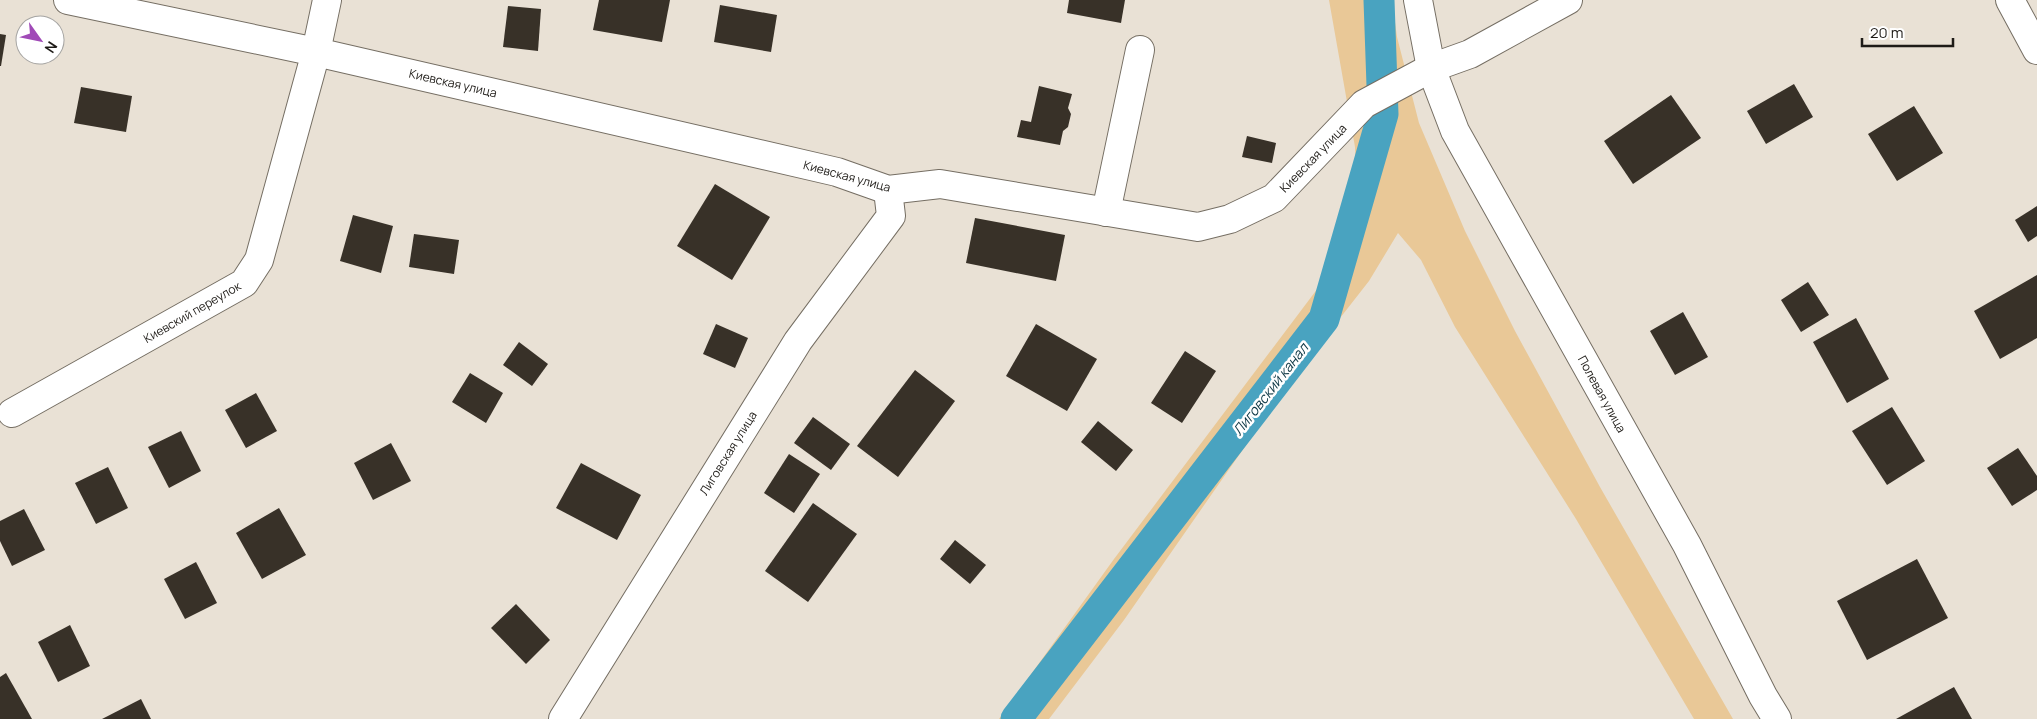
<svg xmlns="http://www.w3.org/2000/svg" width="2037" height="719" font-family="Manrope,sans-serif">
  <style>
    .green { fill: #e9c897 }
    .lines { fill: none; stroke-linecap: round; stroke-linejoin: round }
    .canal { stroke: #49a3c0; stroke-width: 31 }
    .building { fill: #383128 }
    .street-casing { stroke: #756e63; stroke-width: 30 }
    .street { stroke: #fff; stroke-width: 28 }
    .labels { text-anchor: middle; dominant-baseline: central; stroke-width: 5; stroke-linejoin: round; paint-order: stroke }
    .street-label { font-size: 12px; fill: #1e1b17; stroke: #fff }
    .water-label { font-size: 14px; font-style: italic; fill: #0c3643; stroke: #fff }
  </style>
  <rect width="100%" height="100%" fill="#e9e1d5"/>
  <polygon class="green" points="1329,0 1392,0 1397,37 1419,123 1465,231 1515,331 1600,487 1733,719 1694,719 1576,519 1455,327 1421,260 1398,233 1369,281 1290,382 1124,620 1049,719 999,719 1114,559 1324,280 1356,177 1355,147"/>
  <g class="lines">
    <polyline class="canal" points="1016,719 1324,319 1383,114 1379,0"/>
  </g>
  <g class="building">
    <polygon points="599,0 670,0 662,42 593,30"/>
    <polygon points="1069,0 1125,0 1121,23 1067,13"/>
    <polygon points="720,5 777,15 771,52 714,42"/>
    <polygon points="508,6 541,9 538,51 503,47"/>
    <polygon points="0,34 6,35 1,66 0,66"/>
    <polygon points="1794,84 1813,117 1766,144 1747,111"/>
    <polygon points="1039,86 1072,94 1068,108 1071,114 1068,127 1063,131 1060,145 1017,137 1021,120 1031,122"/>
    <polygon points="81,87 132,96 126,132 74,123"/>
    <polygon points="1671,95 1701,138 1633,184 1604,141"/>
    <polygon points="1914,106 1943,153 1897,181 1868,134"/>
    <polygon points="1247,136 1276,143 1272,163 1242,157"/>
    <polygon points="715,184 770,217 732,280 677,246"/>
    <polygon points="2037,206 2037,236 2028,242 2015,220"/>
    <polygon points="353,215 393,226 381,273 340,261"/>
    <polygon points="975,218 1065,235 1056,281 966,263"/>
    <polygon points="414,234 459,240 454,274 409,267"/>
    <polygon points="2037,275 2037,338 2000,359 1974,311"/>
    <polygon points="1808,282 1829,315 1801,332 1781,300"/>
    <polygon points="1683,312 1708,357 1675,375 1650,331"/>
    <polygon points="1856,318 1889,379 1847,403 1813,342"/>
    <polygon points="716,324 748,338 735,368 703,354"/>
    <polygon points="1036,324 1097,359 1067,411 1006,376"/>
    <polygon points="519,342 548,364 532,386 503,365"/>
    <polygon points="1185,351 1216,371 1182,423 1151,403"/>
    <polygon points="915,370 955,401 898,477 857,446"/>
    <polygon points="470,373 503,393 486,423 452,402"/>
    <polygon points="256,393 277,431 246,448 225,410"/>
    <polygon points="1892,407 1925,461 1887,485 1852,431"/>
    <polygon points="813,417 850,444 831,470 794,443"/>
    <polygon points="1098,421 1133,450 1116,471 1081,442"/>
    <polygon points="181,431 201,471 169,488 148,447"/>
    <polygon points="391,443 411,481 373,500 354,463"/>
    <polygon points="2018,448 2037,476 2037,490 2012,506 1987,468"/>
    <polygon points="789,454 820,474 794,513 764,493"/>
    <polygon points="581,463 641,495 617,540 556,508"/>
    <polygon points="108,467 128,508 96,524 75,483"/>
    <polygon points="813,503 857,534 808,602 765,571"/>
    <polygon points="279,508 306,555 262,579 236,533"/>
    <polygon points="24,509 45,550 12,566 0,541 0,521"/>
    <polygon points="955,540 986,565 970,584 940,559"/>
    <polygon points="1917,559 1948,618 1867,660 1837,601"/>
    <polygon points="196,562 217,603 185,619 164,579"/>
    <polygon points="516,604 550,640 526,664 491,628"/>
    <polygon points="70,625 90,666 58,682 38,642"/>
    <polygon points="6,673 32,719 0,719 0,677"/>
    <polygon points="1954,687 1972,719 1896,719"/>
    <polygon points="141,699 151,719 102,719"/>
  </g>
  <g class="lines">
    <defs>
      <g id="street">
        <polyline points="68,0 316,52 837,172 888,190 940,184 1198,227 1230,219 1274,198 1364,104 1431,68 1470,54 1568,0"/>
        <polyline points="1418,0 1431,68 1455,131 1687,545 1763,696 1777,719"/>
        <polyline points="2010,0 2037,50"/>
        <polyline points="1106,212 1140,50"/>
        <polyline points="12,413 244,283 259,260 316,52 327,0"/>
        <polyline points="563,719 798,341 891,216 888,190"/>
      </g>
    </defs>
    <use href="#street" class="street-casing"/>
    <use href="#street" class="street"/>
  </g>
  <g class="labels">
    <g class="street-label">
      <text transform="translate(453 83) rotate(13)">Киевская улица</text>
      <text transform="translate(1313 158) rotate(-46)">Киевская улица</text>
      <text transform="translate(847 176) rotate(15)">Киевская улица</text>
      <text transform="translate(192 312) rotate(-30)">Киевский переулок</text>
      <text transform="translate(1602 394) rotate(61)">Полевая улица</text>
      <text transform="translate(728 453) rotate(-58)">Лиговская улица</text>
    </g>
    <g class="water-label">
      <text transform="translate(1270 389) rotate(-52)">Лиговский канал</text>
    </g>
  </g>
  <g transform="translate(40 40) rotate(123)"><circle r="24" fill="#ffffff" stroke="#a5a4a2"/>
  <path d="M0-4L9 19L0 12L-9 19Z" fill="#a04ab7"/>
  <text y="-8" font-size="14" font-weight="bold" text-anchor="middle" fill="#1e1b17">N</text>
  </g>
  <path d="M1862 38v8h91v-8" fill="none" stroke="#1e1b17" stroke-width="2.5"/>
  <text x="1870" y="38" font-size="15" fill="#1e1b17" stroke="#ffffff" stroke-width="4" paint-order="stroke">20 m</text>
</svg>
